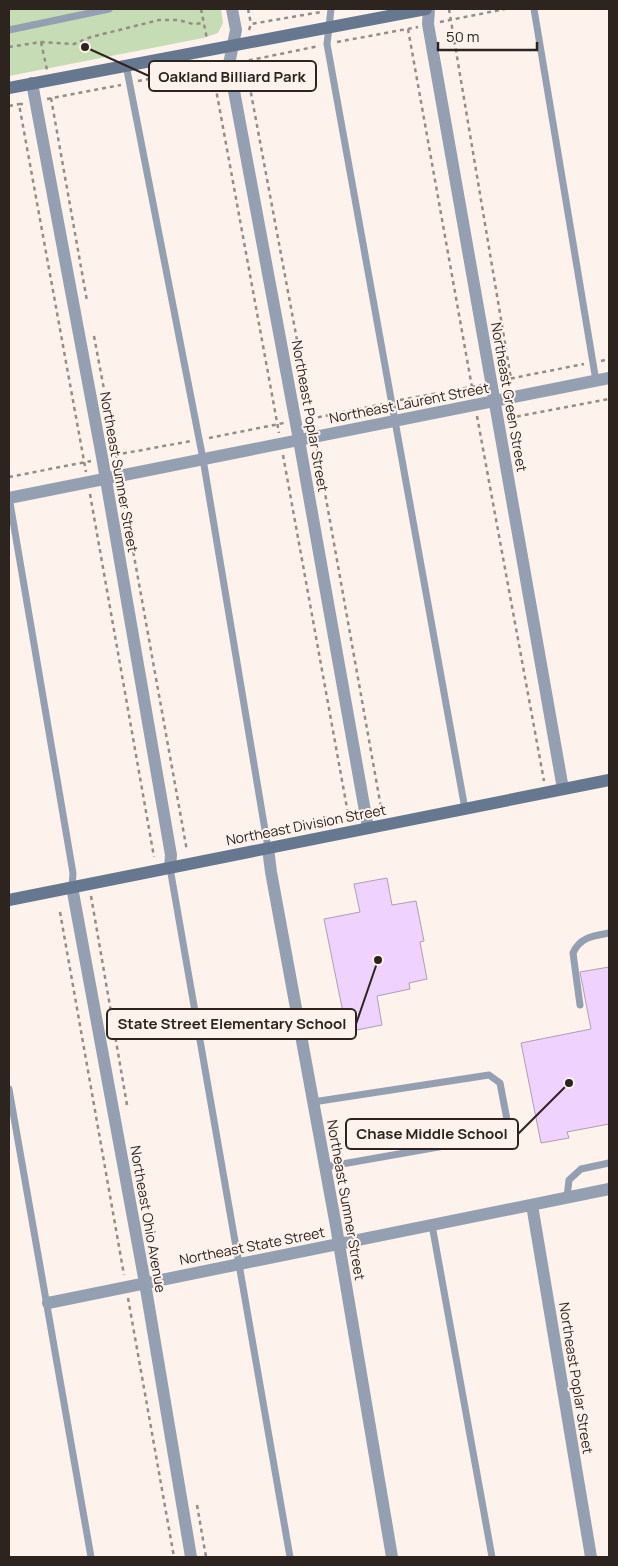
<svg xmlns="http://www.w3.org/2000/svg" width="618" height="1566" viewBox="0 0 618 1566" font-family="Manrope,sans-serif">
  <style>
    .green { fill: #c6dcb5 }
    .building { fill: #efd2fd; stroke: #ad9eb5 }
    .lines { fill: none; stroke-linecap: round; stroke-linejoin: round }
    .path { stroke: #968c86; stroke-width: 2.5; stroke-dasharray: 4 4; stroke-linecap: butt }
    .lane { stroke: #94a0b1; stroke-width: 7 }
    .street { stroke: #94a0b1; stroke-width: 12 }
    .secondary { stroke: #667790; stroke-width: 12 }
    .labels { text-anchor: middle; stroke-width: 4; stroke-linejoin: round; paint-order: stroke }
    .street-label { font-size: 14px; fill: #2e241f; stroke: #fdf2ec }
    .leader { fill: none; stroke: #2e241f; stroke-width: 2 }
    .callout-dot { fill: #2e241f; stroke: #fdf2ec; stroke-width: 2 }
    .callout { fill: #fdf2ec; stroke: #2e241f; stroke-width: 2 }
    .callout-label { font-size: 15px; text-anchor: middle; font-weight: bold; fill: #2e241f }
  </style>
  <rect width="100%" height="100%" fill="#fdf2ec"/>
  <!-- green -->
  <path class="green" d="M9,9H221L223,23L218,33L203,38L9,76Z"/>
  <!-- building -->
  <path class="building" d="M387,878L392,905L416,901L424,941L420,942L427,979L409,983L410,989L377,996L382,1025L347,1032L324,919L360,912L354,884Z
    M609,967V1124L567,1132L569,1138L541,1143L521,1043L591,1029L580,972Z"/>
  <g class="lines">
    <!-- path -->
    <path class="path" d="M201,9L207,39
      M248,9L251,24
      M449,9L511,379
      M440,22L505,9
      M408,29L473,393
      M249,30L251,24L321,12
      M41,42L47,70
      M337,42L418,27
      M9,47L41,42L74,44L91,37L159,20H178L193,24L204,23
      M245,61L313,426
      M211,62L279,433
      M241,62L319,46
      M138,81L216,66
      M51,98L87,301
      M47,99L121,85
      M23,104H19L86,472
      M9,106L19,104
      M94,336L118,464
      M601,361L609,359
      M503,380L584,364
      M400,400L481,385
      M477,416L544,781
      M509,418L609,399
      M310,419L383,404
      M209,438L284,423
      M317,448L382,813
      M115,455L191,441
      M283,455L349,819
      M9,477L91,461
      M122,489L187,851
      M90,494L154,857
      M91,896L127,1105
      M60,912L124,1275
      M128,1298L174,1557
      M197,1505L206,1557"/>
    <!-- lane -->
    <path class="lane" d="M331,9L327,44L465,809
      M534,9L596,381
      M9,30L109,9
      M126,65L203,459L268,848
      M9,497L73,873L72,887
      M170,868L290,1557
      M580,1005L573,953C580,937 593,936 609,933
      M9,1089L91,1557
      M313,1102L489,1075L500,1083L508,1125L501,1136L325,1167
      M567,1197L569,1180L581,1169L609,1163
      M432,1225L492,1557"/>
    <!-- street -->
    <path class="street" d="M232,9L236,30L229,64L299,440L368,828
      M429,9L428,24L563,789
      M32,83L102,457L171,855L170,868
      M9,498L609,378
      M268,848L271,872L336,1226L392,1557
      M72,887L145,1283L191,1557
      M532,1205L591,1557
      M48,1303L609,1189"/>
    <!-- secondary -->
    <path class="secondary" d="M9,88L426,9
      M9,900L609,780"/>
  </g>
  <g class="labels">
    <!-- street labels -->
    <g class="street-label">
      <text transform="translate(509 397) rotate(80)" y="5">Northeast Green Street</text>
      <text transform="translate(409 403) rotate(-11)" y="5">Northeast Laurent Street</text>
      <text transform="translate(310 416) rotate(80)" y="5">Northeast Poplar Street</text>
      <text transform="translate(119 472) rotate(80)" y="5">Northeast Sumner Street</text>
      <text transform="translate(306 825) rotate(-11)" y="5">Northeast Division Street</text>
      <text transform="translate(346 1200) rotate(80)" y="5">Northeast Sumner Street</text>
      <text transform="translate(148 1219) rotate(80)" y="5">Northeast Ohio Avenue</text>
      <text transform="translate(252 1246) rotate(-11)" y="5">Northeast State Street</text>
      <text transform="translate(576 1378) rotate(81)" y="5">Northeast Poplar Street</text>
    </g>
  </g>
  <!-- callouts -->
  <path class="leader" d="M85 47L149 76M378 960L356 1024M569 1083L518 1134"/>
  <g class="callout-dot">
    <circle cx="85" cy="47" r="5"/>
    <circle cx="378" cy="960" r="5"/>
    <circle cx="569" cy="1083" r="5"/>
  </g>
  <g class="callout">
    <rect x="149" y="61" width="167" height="30" rx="5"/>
    <rect x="107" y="1009" width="249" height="30" rx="5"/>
    <rect x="346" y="1119" width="172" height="30" rx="5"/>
  </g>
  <g class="callout-label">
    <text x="232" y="82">Oakland Billiard Park</text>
    <text x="232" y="1029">State Street Elementary School</text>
    <text x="432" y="1139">Chase Middle School</text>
  </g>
  <!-- border -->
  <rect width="618" height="1566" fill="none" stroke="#2e241f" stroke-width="20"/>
  <!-- scale -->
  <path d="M438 42v8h99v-8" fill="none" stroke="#2e241f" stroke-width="2.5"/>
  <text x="446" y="42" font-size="15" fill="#2e241f" stroke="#fdf2ec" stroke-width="4" paint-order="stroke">50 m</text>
</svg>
